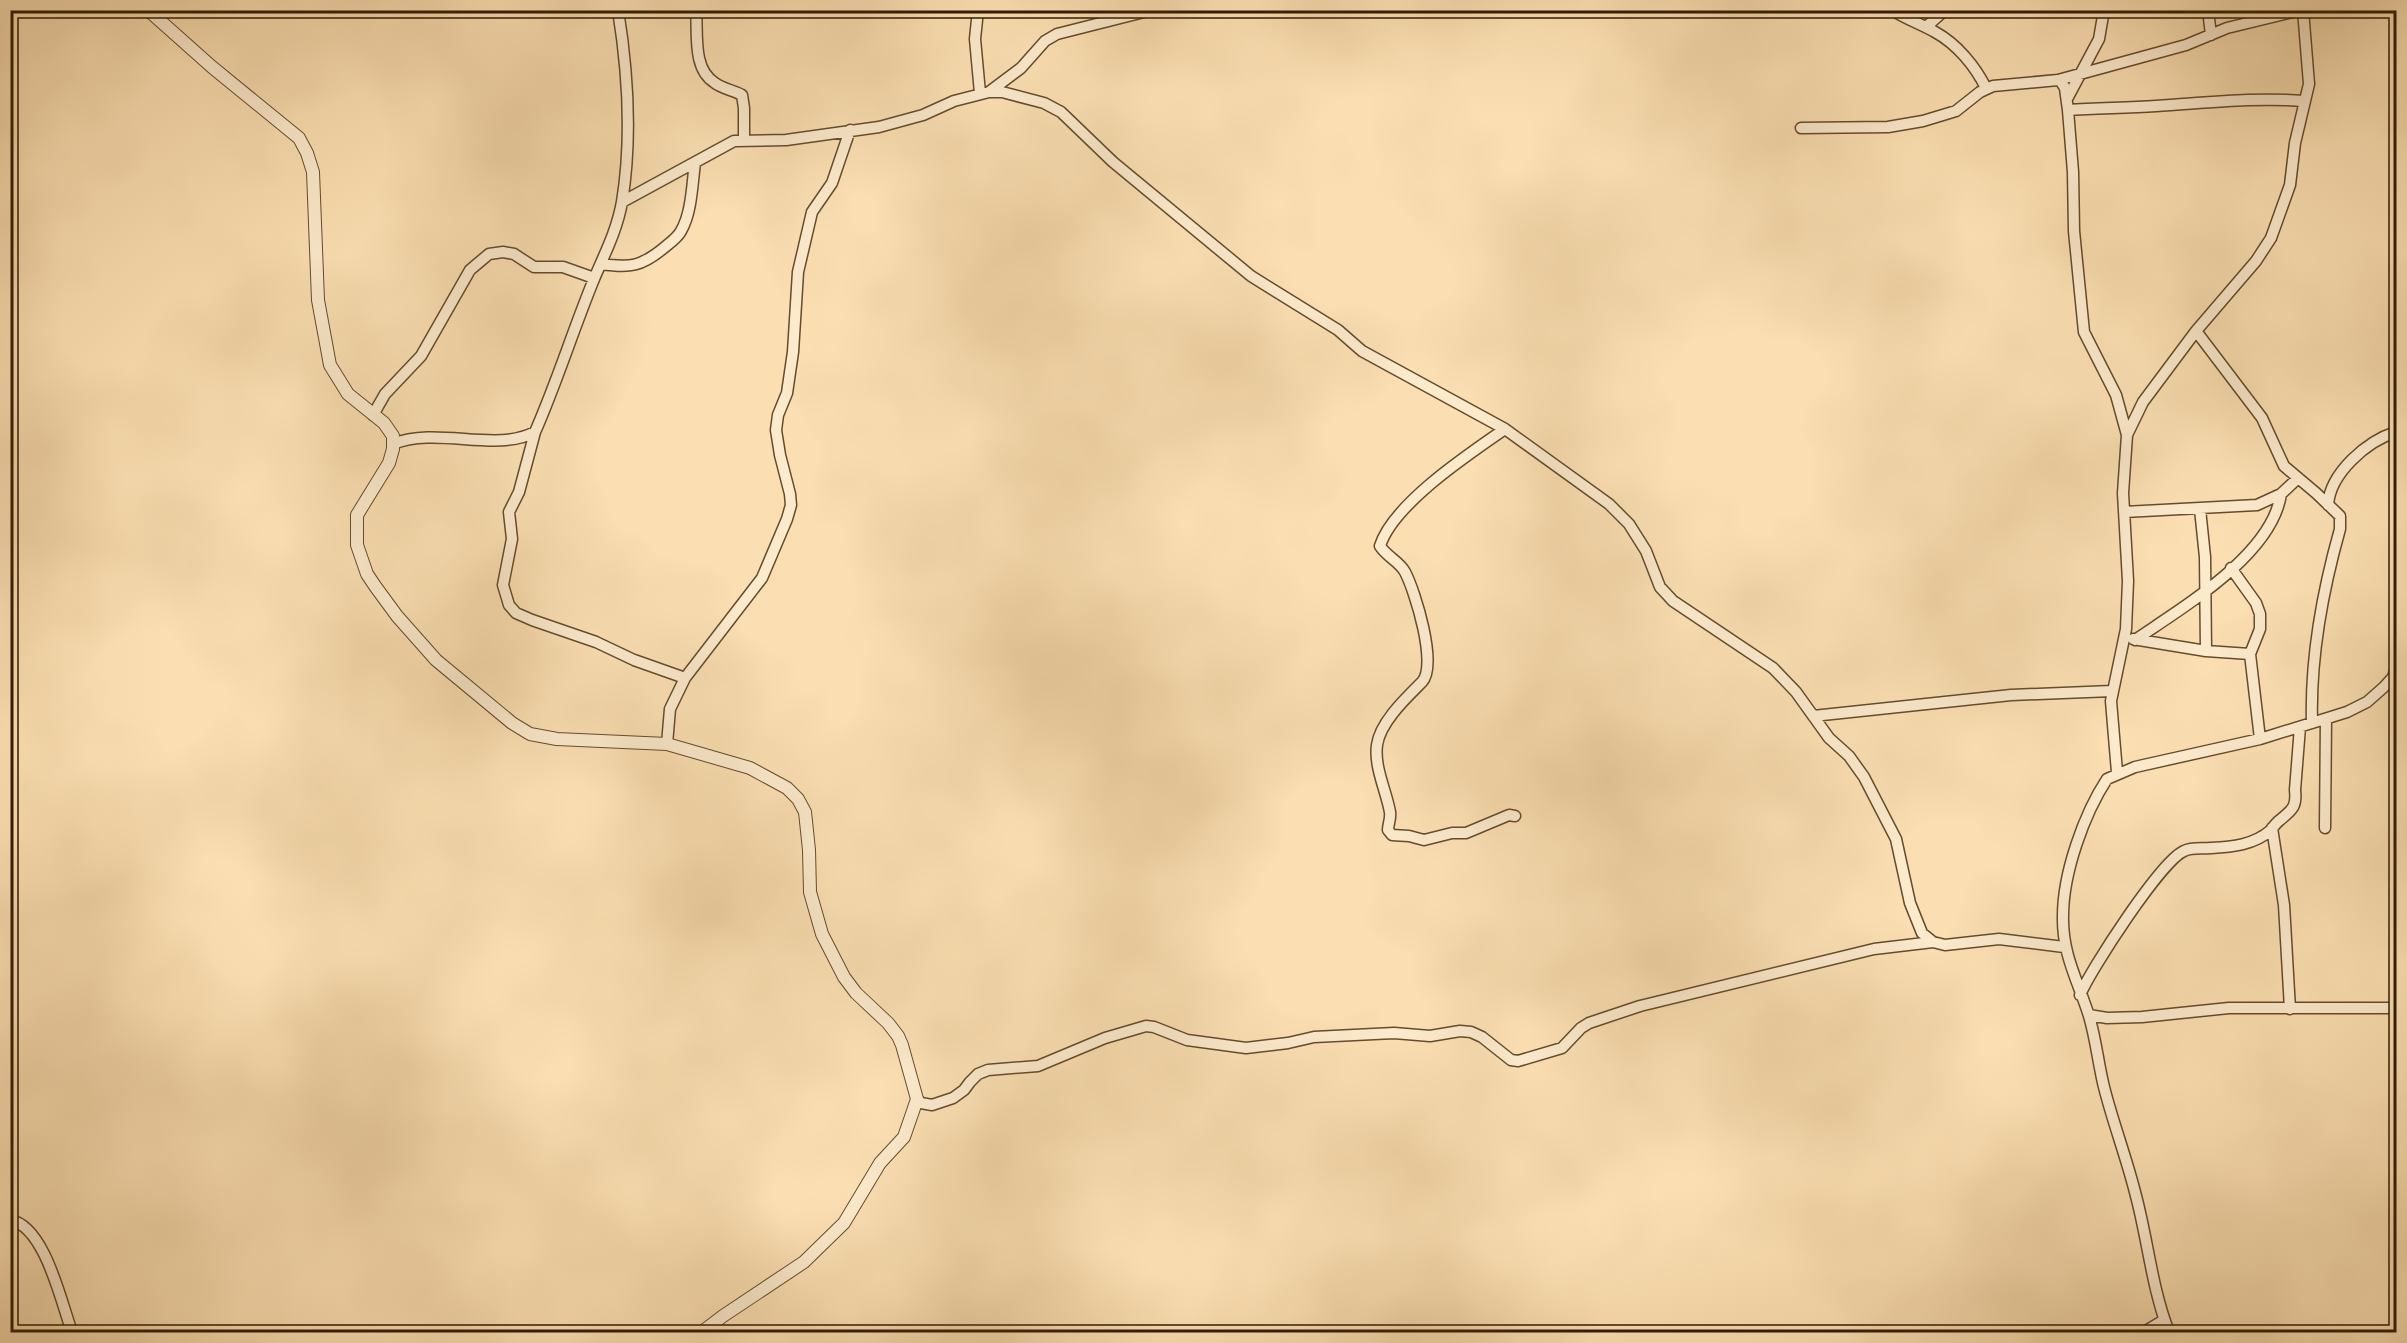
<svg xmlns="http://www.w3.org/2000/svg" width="2407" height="1343" viewBox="0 0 2407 1343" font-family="Cardo,serif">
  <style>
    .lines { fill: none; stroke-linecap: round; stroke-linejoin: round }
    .minor-casing { stroke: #644c2c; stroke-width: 13 }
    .tertiary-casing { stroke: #644c2c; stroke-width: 14 }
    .minor { stroke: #fceacd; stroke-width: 10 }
    .tertiary { stroke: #fceacd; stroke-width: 12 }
  </style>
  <rect width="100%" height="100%" fill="#fbdfb2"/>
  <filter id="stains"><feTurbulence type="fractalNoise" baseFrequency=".00333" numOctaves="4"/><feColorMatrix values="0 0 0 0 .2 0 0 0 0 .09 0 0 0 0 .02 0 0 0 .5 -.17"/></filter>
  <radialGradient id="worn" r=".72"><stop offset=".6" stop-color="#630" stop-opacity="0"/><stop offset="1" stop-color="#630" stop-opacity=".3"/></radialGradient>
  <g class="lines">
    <defs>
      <path id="minor" d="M696,10C698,33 692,69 715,83C723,89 733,90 742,95L744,108V140
        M978,10L975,39L980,93
        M1892,10C1906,19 1921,24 1935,32C1957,44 1975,66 1986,88
        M2208,10L2211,35
        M1926,27L1945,10
        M2060,80L2065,88L2068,110L2073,172L2074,231L2084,332L2116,395L2127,435
        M989,92L1021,68L1045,41L1057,34L1152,10
        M2067,99L2099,39L2104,10
        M2068,110C2098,108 2127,108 2156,106C2206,103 2255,97 2305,101
        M1801,128L1888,127L1923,121L1956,111L1980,92L1993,86L2058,80L2186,45L2227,28L2301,10
        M622,202L734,141L786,140L879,127L923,115L954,101L989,92H1002L1044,103L1061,112L1113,162L1251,276L1338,330L1362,351L1505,429L1609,504L1629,524L1646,551L1660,587L1673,601L1773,668L1796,692L1829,738L1849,756L1864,777L1896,839L1910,903L1922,933L1933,942L1945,945L1999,939L2064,947
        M601,264C630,268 641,267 665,247C670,243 678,237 681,231C692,212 692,184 695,163
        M2196,331L2262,418L2284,466L2316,493L2340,516V529C2322,593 2310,657 2312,723
        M373,415L385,394L421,356L470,270L489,254L503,252L514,254L534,267H563L594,278
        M1505,429C1469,454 1393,504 1380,546C1387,557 1399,561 1405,572C1415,591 1438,665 1422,682C1407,697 1380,722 1377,745C1374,767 1386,790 1390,812C1391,819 1388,824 1388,830L1392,835L1409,836L1424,840L1452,833H1466L1509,815L1515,816
        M535,432L519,492L509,512L512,539L503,585L509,605L516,613L532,620L596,642L634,660L685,678
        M393,444C437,426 496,453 535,432C557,382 573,330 594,279C605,253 617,230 622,202C632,140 628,72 618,10
        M2328,505C2330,473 2367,441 2396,432
        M2200,509L2205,557L2206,651
        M2124,512L2257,505L2281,494L2297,479
        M2231,568L2256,603L2260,614V629L2250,654L2260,739
        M2133,639L2206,651L2250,654
        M2135,640C2183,607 2272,555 2281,494
        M1813,716L2011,695L2112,691
        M667,744L670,709L685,678L762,578L787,519L791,505L790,494L780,455L776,430L778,415L787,393L793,352L798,272L812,212L832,183L850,130
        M2117,772L2111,701L2126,629L2128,581L2123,493L2127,435L2143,402L2196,331L2256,261L2271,238L2290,185L2295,143L2309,84L2303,10
        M2272,828L2284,905L2290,1009
        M2325,828L2326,719
        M2080,995C2091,969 2161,861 2184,851C2192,847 2202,849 2211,848C2232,847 2254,845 2271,830C2274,826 2276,823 2280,820C2292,810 2297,807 2295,790L2300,727
        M2089,1015L2107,1018L2142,1017L2229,1008H2396
        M917,1099L921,1103L932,1105L953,1098L964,1090L970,1082L978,1074L988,1070L1038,1066L1105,1038L1146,1026L1154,1027L1187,1040L1246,1048L1288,1043L1314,1037L1394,1033L1430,1036L1460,1031L1471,1032L1482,1037L1511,1060L1518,1061L1562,1048L1581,1028L1589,1023L1640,1006L1874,949L1933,942
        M10,1220C45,1226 61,1302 72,1332
        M2144,1332L2164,1320
        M2169,1332C2152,1289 2148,1241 2136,1196C2127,1159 2113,1123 2104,1087C2098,1063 2096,1039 2089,1016C2078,981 2062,954 2063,916C2063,873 2084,814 2107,779L2135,767L2260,739L2347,712L2367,702L2384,687L2393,677L2396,668"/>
      <path id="tertiary" d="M148,10L212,67L299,138L307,153L313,172L318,300L330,365L348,394L384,423L393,436V449L389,463L357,515V545L367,574L375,586L397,616L436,660L512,723L530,734L557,739L667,744L750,768L787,788L798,799L805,812L809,850L810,892L822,934L844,977L856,993L888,1023L898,1036L902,1045L917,1099L913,1111L904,1137L880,1163L844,1223L804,1262L723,1316L702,1332"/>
    </defs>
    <!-- minor casing -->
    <use href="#minor" class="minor-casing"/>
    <!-- tertiary casing -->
    <use href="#tertiary" class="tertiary-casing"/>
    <!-- minor -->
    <use href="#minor" class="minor"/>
    <!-- tertiary -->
    <use href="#tertiary" class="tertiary"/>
  </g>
  <!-- margin -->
  <rect width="2407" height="1343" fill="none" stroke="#fbdfb2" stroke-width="36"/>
  <rect x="12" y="12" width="2383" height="1319" fill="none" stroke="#311b00" stroke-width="3"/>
  <rect x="18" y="18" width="2371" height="1307" fill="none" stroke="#311b00" stroke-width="1.5"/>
  <rect width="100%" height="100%" filter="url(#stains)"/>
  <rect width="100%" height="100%" fill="url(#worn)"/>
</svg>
